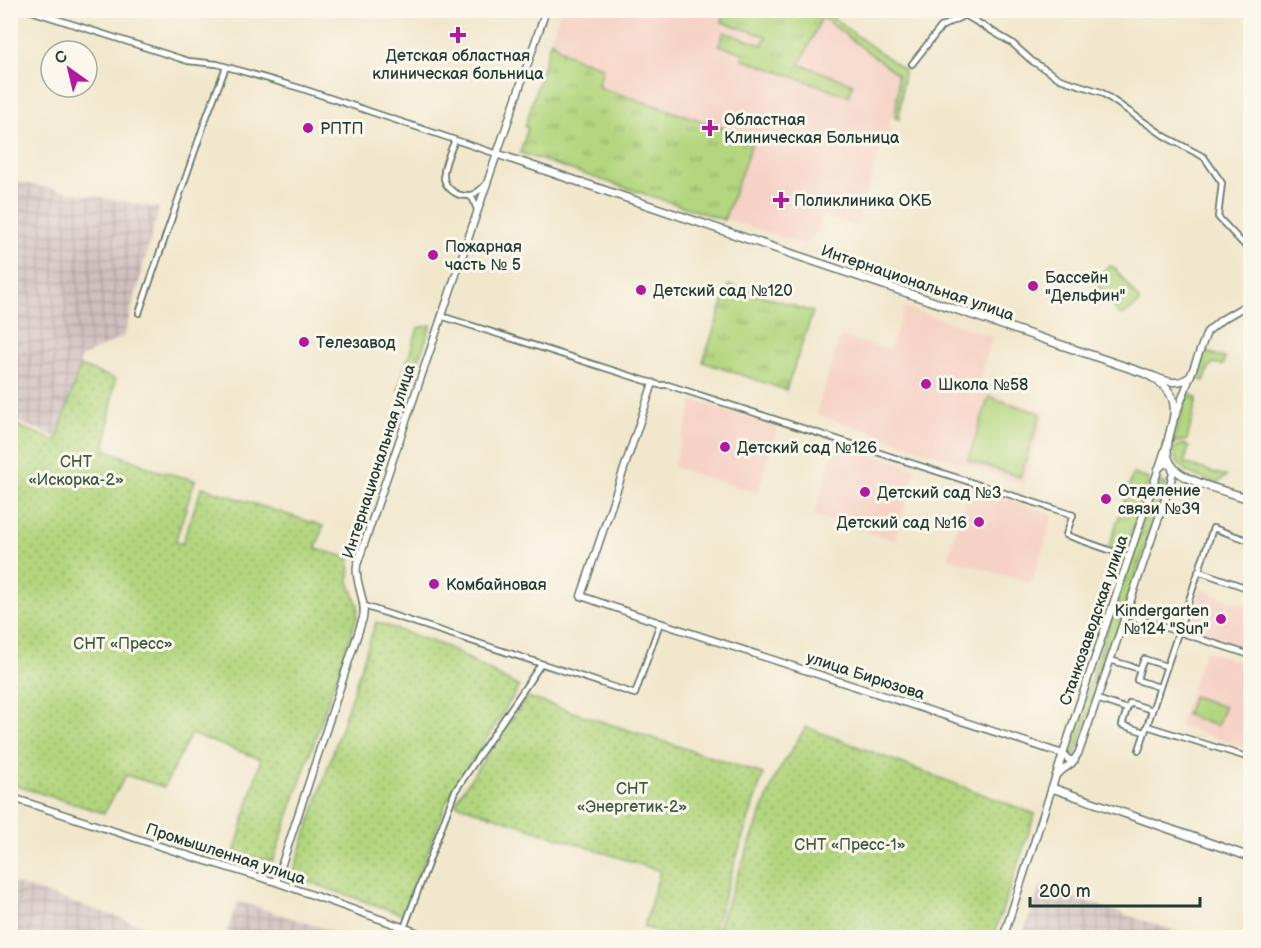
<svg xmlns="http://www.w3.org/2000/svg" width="1261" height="948" viewBox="0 0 1261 948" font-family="'Balsamiq Sans',sans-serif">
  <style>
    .built { fill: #f6d1c5 }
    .industrial { fill: url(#industrial-grid) }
    .grass { fill: url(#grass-tufts); stroke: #698a59; stroke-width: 1.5 }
    .park { fill: #b3d67e; stroke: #698a59; stroke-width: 1.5 }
    .garden { fill: url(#garden-dots); stroke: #698a59; stroke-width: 1.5 }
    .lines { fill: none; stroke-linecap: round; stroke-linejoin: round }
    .minor-casing { stroke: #687869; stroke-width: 8 }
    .tertiary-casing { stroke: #687869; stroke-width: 9 }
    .secondary-casing { stroke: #687869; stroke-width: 10 }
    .minor { stroke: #fff; stroke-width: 4.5 }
    .tertiary { stroke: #fff; stroke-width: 6 }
    .secondary { stroke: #fff; stroke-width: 7 }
    .poi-dot { fill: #b5179e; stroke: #fbf7ec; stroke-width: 2 }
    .labels { text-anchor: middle; stroke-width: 6; stroke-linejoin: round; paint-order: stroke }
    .poi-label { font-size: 16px; fill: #1f3d34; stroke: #fbf7ec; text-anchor: start }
    .street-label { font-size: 16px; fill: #1f3d34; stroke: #fbf7ec }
    .park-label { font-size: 16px; fill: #3d5c43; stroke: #fbf7ec }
  </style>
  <defs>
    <pattern id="industrial-grid" width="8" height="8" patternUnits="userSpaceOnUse" patternTransform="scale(1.5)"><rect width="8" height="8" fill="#d1bfbf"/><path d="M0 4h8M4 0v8" fill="none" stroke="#a99c9c"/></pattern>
    <pattern id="grass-tufts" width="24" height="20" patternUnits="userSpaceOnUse" patternTransform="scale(1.5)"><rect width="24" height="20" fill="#b3d67e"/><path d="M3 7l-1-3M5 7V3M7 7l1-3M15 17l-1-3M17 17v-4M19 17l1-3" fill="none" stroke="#91af68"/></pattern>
    <pattern id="garden-dots" width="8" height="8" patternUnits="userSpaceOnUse" patternTransform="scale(1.5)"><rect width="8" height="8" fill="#b3d67e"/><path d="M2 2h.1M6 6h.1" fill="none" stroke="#91af68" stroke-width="1.8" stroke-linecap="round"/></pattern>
  </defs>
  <rect width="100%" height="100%" fill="#fbf7ec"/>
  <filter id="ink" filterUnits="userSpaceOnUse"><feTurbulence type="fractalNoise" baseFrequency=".0167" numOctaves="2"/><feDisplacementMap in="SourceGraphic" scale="12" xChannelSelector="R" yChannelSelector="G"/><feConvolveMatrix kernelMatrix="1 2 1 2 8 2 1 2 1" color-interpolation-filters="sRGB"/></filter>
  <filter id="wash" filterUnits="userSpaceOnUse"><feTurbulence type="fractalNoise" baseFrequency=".008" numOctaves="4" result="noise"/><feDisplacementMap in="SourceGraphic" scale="24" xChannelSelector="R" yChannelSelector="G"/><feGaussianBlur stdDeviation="1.35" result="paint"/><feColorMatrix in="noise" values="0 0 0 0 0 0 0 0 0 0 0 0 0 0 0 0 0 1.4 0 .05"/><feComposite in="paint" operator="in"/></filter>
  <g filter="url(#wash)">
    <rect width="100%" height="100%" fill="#f1e7cc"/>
    <!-- built -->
    <path class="built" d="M560,11H823L904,70L899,119L891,117L888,126L892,129L889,139L884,138L855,227L822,216L814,238L811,237L807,245L520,153L528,128L525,127Z
      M905,307L992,337L976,389L1046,412L1024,484L816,414L840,336L890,350Z
      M694,400L778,426L757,493L673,467Z
      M836,444L916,468L894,540L814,516Z
      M970,488L1053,514L1032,584L948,558Z
      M1201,589L1250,607V653L1189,631Z
      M1205,650L1250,666V750L1179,725Z"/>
    <!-- industrial -->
    <path class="industrial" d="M11,181L159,208L124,336L82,357L56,437L11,419Z
      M10,882H11L177,937H11Z
      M1041,886L1192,937H1022Z
      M238,901L350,937H225Z"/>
    <!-- grass -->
    <path class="grass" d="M725,11H823L904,70L899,119L895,118L898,89L897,74L822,17L800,64L853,84L849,96L742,59L743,53L719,45L724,32L762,45L766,36L722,22Z
      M551,40C565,57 582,61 603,67L598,87L754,138L724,220L520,153L528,128L525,127Z
      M729,285L813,312L786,390L703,362Z
      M431,325L407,393L398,390L418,328Z
      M1203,351L1225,358L1223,365L1214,363L1209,368L1204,381L1194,377Z
      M1191,394L1197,398L1187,440L1172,443L1187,396Z
      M1185,444L1189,447L1184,463L1226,476L1217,483C1198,477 1174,472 1173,448Z
      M1133,474L1149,479L1125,552L1109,546Z
      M1157,480L1166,484L1074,758L1066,755Z"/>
    <!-- park -->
    <path class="park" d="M1110,266L1115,268L1139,300L1138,304L1124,315L1119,314L1094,280L1095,277Z
      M989,397L1041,414L1020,477L968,460Z
      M1193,696L1224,707L1217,726L1186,715Z"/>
    <!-- garden -->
    <path class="garden" d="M80,366L115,379L105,449L155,470L195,480L175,542L182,544L202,487L323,526L316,549L350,558L349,582L358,606L357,617L273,861L234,854L261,759L191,734L164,787L126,775L104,813L11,784V423L56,441Z
      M376,622L447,647L519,687L446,803L404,915L292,876Z
      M527,697L763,774L711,937H676L644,927L660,871L456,804L460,794Z
      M806,727L1035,814L993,937H714L776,775Z"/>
  </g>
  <g filter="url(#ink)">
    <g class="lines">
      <defs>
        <path id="minor" d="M28,10L188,61L217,64L303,89L497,154
          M965,15L1012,43L1032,61L1060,79L1101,92L1166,137L1204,157L1222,183L1218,217L1250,251
          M912,64L941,27L965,15L966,10
          M455,140C451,150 445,161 444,172C442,188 459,200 474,194C478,192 482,188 485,185
          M468,195L473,199L477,210
          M139,313L208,113L226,67
          M441,316L659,385H668L1073,515L1066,535L1129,557
          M1198,571L1250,589
          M364,606L635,694L660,623
          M1126,615L1250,655
          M1110,660L1140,669L1137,680L1159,687
          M1140,669L1144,659L1166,666
          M1097,699L1127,709L1122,725L1144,732
          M1127,709L1130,703L1152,710
          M1147,726L1250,758
          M1139,750L1213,528L1250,541
          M404,928L455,791L541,664"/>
        <path id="tertiary" d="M1151,375C1164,380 1176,387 1189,377
          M653,383L581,596L660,623L1063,754L1069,760H1075
          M1175,417L1207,332L1221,320L1250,303
          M1057,774L1072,763L1079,752L1170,485L1173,472L1171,466L1165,463L1158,469
          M10,797L196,858L276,882L433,938
          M276,882L363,618C367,600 354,583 357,565L546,10
          M1003,938L1077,711L1167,444"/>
        <path id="secondary" d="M497,154L1144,373C1209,403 1144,443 1177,471C1190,483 1232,493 1250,499
          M1052,788L1250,857"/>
      </defs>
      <!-- minor casing -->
      <use href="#minor" class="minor-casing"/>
      <!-- tertiary casing -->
      <use href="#tertiary" class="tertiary-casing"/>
      <!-- secondary casing -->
      <use href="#secondary" class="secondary-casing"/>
      <!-- minor -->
      <use href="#minor" class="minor"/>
      <!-- tertiary -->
      <use href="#tertiary" class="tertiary"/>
      <!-- secondary -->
      <use href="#secondary" class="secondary"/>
    </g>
  </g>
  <!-- markers -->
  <g class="poi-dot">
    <path d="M455 26h6v6h6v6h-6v6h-6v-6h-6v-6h6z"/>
    <circle cx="308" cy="128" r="6"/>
    <path d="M707 119h6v6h6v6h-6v6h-6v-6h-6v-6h6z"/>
    <path d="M778 191h6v6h6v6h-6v6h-6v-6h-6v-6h6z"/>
    <circle cx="433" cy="255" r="6"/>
    <circle cx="1033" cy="286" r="6"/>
    <circle cx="641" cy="290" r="6"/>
    <circle cx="304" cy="342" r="6"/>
    <circle cx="926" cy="384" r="6"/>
    <circle cx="725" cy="447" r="6"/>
    <circle cx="865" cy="492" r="6"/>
    <circle cx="1106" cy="499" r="6"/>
    <circle cx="979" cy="522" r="6"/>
    <circle cx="434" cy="584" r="6"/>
    <circle cx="1221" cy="619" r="6"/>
  </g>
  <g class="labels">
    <!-- poi labels -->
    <g class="poi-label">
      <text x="458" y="61" text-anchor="middle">Детская областная<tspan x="458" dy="18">клиническая больница</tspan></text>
      <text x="724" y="125">Областная<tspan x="724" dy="18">Клиническая Больница</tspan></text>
      <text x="320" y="134">РПТП</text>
      <text x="794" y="206">Поликлиника ОКБ</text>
      <text x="445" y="252">Пожарная<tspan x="445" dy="18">часть № 5</tspan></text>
      <text x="1045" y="283">Бассейн<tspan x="1045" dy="18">"Дельфин"</tspan></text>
      <text x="653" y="296">Детский сад №120</text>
      <text x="316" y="348">Телезавод</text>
      <text x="938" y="390">Школа №58</text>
      <text x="737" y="453">Детский сад №126</text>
      <text x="1118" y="496">Отделение<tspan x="1118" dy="18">связи №39</tspan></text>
      <text x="877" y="498">Детский сад №3</text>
      <text x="967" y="528" text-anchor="end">Детский сад №16</text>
      <text x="446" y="590">Комбайновая</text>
      <text x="1209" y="616" text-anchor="end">Kindergarten<tspan x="1209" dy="18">№124 "Sun"</tspan></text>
    </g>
    <!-- street labels -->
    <g class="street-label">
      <text transform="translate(918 282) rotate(19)" y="6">Интернациональная улица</text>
      <text transform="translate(378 461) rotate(-72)" y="6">Интернациональная улица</text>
      <text transform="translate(1093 620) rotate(-71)" y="6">Станкозаводская улица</text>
      <text transform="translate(866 675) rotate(18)" y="6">улица Бирюзова</text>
      <text transform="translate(226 853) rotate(18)" y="6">Промышленная улица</text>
    </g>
    <!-- park labels -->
    <g class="park-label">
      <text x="76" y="467">СНТ<tspan x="76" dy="18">«Искорка-2»</tspan></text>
      <text x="123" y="649">СНТ «Пресс»</text>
      <text x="632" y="794">СНТ<tspan x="632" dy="18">«Энергетик-2»</tspan></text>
      <text x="850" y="850">СНТ «Пресс-1»</text>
    </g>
  </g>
  <!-- margin -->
  <rect width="1261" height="948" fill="none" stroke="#fbf7ec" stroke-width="36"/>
  <!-- north arrow -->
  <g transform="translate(69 69) rotate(326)"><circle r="28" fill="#fbf7ec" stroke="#a3ada2" stroke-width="1.5"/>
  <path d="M0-4.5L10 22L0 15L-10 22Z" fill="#b5179e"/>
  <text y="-9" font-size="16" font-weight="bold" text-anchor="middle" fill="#1f3d34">С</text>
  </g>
  <!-- scale -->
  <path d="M1030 897v9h170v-9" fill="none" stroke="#1f3d34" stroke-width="3"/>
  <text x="1039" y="897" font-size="18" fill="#1f3d34" stroke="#fbf7ec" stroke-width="4.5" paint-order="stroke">200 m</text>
</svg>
